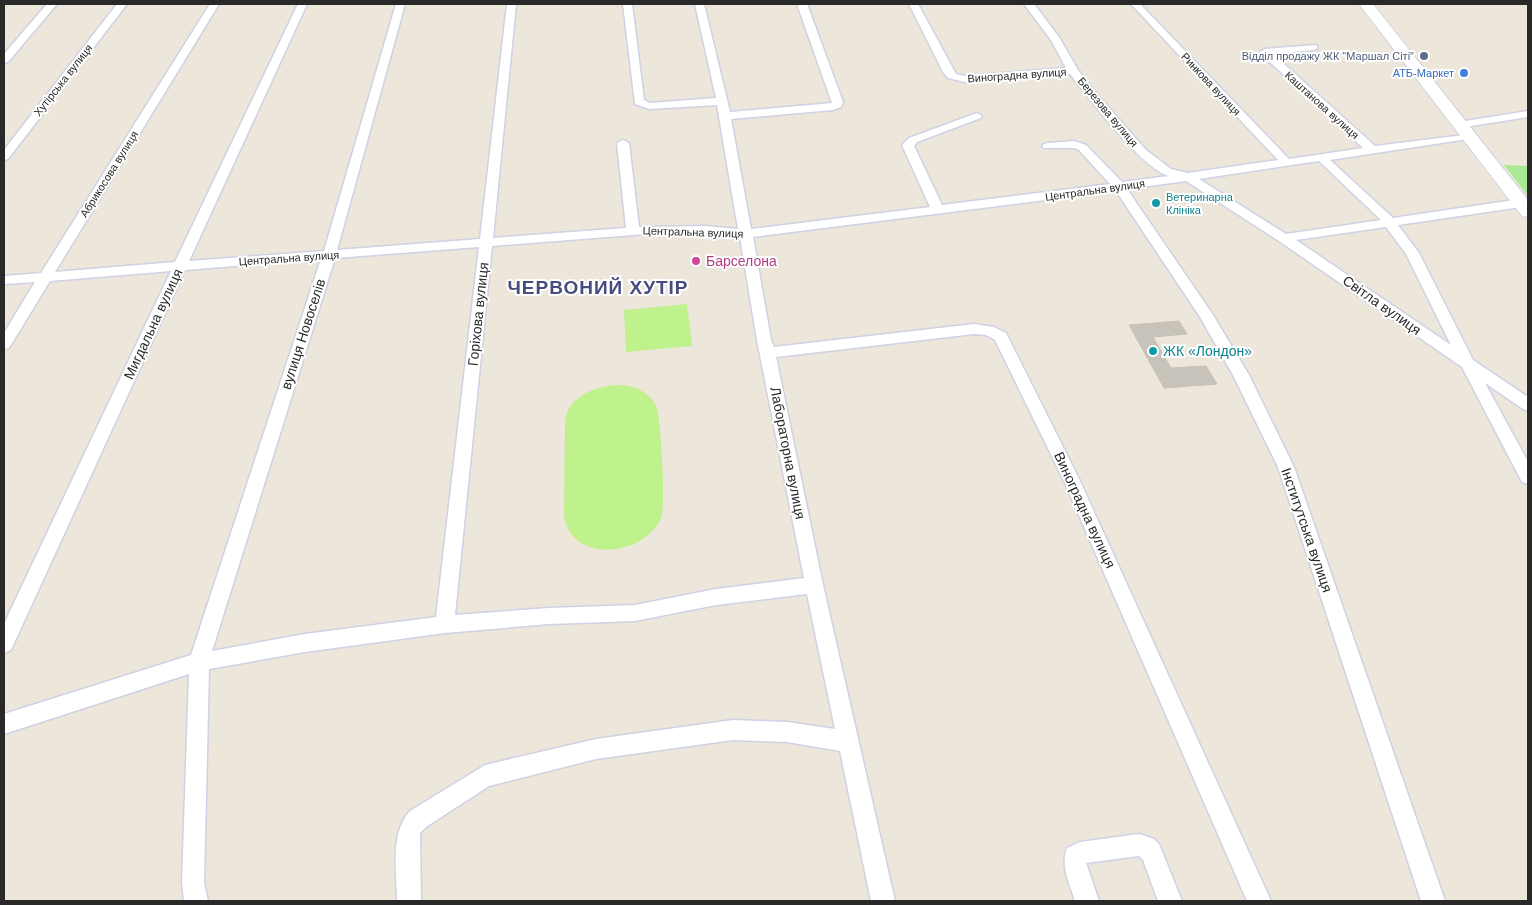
<svg xmlns="http://www.w3.org/2000/svg" width="1532" height="905" viewBox="0 0 1532 905" font-family="Helvetica,sans-serif">
  <style>
    .green { fill: #a9e991 }
    .pitch { fill: #bff18c }
    .building { fill: #c8c3ba; stroke: #c8c2b3 }
    .lines { fill: none; stroke-linecap: round; stroke-linejoin: round }
    .minor-casing { stroke: #cfd1e4; stroke-width: 3 }
    .secondary-casing { stroke: #cfd1e4; stroke-width: 2 }
    .minor { fill: #fff; fill-rule: evenodd }
    .secondary { fill: #fff; fill-rule: evenodd }
    .service-dot { fill: #5c6f8a; stroke: #fff; stroke-width: 2 }
    .shop-dot { fill: #3f7fe0; stroke: #fff; stroke-width: 2 }
    .culture-dot { fill: #0f9aa8; stroke: #fff; stroke-width: 2 }
    .hotel-dot { fill: #d1479c; stroke: #fff; stroke-width: 2 }
    .labels { text-anchor: middle; stroke-width: 4; stroke-linejoin: round; paint-order: stroke }
    .far-service-label { font-size: 11px; fill: #4e5e75; stroke: #fff; text-anchor: end }
    .far-shop-label { font-size: 11px; fill: #366cbe; stroke: #fff; text-anchor: end }
    .far-street-label { font-size: 11px; fill: #292929; stroke: #fff }
    .far-culture-label { font-size: 11px; fill: #0d838f; stroke: #fff; text-anchor: start }
    .hotel-label { font-size: 14px; fill: #b23c85; stroke: #fff; text-anchor: start }
    .street-label { font-size: 14px; fill: #292929; stroke: #fff }
    .culture-label { font-size: 14px; fill: #0d838f; stroke: #fff; text-anchor: start }
    .district-label { font-size: 19px; font-weight: bold; letter-spacing: 1px; fill: #464c7e; stroke: #fff }
  </style>
  <rect width="100%" height="100%" fill="#ede6da"/>
  <!-- green -->
  <path class="green" d="M1504,165L1528,166V196Z"/>
  <!-- pitch -->
  <path class="pitch" d="M687,304L692,346L626,352L624,310Z
    M619,385C635,386 650,392 657,408C661,423 666,506 661,518C644,557 571,564 564,516L565,421C569,395 596,386 619,385Z"/>
  <!-- building -->
  <path class="building" d="M1179,321L1187,334L1153,337L1171,368L1206,366L1217,384L1164,388L1129,325Z"/>
  <g class="lines">
    <defs>
      <path id="minor" d="M47,4H57L8,62L4,63V54Z
        M117,4H127L8,159L4,160V150Z
        M210,4H219L55,272L175,262L298,4H307L189,261L324,251L396,4H405L337,250L480,239L507,4H516L493,238L626,228L617,143L623,140L629,143L639,227L706,226L738,229L717,105L649,109L635,104L623,4H632L644,100L650,103L716,98L695,4H704L730,112L832,103L797,4H807L843,102L841,107L833,110L731,119L751,229L930,207L902,145L909,138L977,113L982,116L981,118L917,142L914,146L942,205L1110,184L1078,149L1073,148H1044L1042,146L1044,144L1048,143L1074,141L1086,145L1122,182L1169,176C1142,169 1089,98 1070,74L965,82L948,78L943,72L909,4H918L956,74L965,76L1066,68L1051,40L1024,4H1034L1059,37L1078,70L1095,92L1146,150L1171,169L1188,173L1278,160L1131,4H1140L1289,159L1363,148L1261,54L1260,52L1265,49L1317,45V49L1313,50L1273,54L1375,146L1472,134L1474,136L1472,138L1468,139L1330,160L1393,218L1521,199L1527,203L1521,207L1398,225L1419,253L1473,360L1528,397V411L1523,409L1485,383L1528,462V484L1522,482L1462,367L1279,241L1186,181L1127,189L1213,315L1249,375L1294,467L1445,901H1421L1278,467L1233,375L1200,317L1116,191L753,237L771,340L774,347L974,324L994,327L1006,333L1080,481L1271,901H1247L1064,481L995,340L986,335L974,334L776,357L823,585L895,901H871L840,751L787,742L733,740L596,759L489,786L426,827L420,833L421,901H397C397,872 389,834 410,811L485,765L596,739L733,720L787,722L835,729L807,594L716,605L635,621L549,624L445,633L305,652L209,669L204,883L208,901H184L182,883L189,674L4,734V714L191,655L321,259L185,270L11,650L4,653V624L171,271L50,281L9,348L4,349V333L35,282L4,284V276L41,273ZM1319,161L1381,220L1286,234L1199,179ZM1386,227L1406,254L1451,345L1296,240ZM646,234H706L740,237L757,340L804,578L716,589L635,605L549,608L455,615L492,246ZM479,247L436,617L305,634L212,651L335,258Z
        M1528,111V117L1459,128L1453,125L1459,122Z
        M1139,834L1154,839L1159,844L1182,901H1158L1143,860L1139,856L1086,863L1099,901H1075C1070,884 1060,866 1067,848L1080,842Z"/>
      <path id="secondary" d="M1359,4H1373L1528,200V217L1522,216Z"/>
    </defs>
    <!-- minor casing -->
    <use href="#minor" class="minor-casing"/>
    <!-- secondary casing -->
    <use href="#secondary" class="secondary-casing"/>
    <!-- minor -->
    <use href="#minor" class="minor"/>
    <!-- secondary -->
    <use href="#secondary" class="secondary"/>
  </g>
  <!-- markers -->
  <circle class="service-dot" cx="1424" cy="56" r="5"/>
  <circle class="shop-dot" cx="1464" cy="73" r="5"/>
  <g class="culture-dot">
    <circle cx="1156" cy="203" r="5"/>
    <circle cx="1153" cy="351" r="5"/>
  </g>
  <circle class="hotel-dot" cx="696" cy="261" r="5"/>
  <g class="labels">
    <!-- far-service labels -->
    <g class="far-service-label">
      <text x="1414" y="60">Відділ продажу ЖК "Маршал Сіті"</text>
    </g>
    <!-- far-shop labels -->
    <g class="far-shop-label">
      <text x="1454" y="77">АТБ-Маркет</text>
    </g>
    <!-- far-street labels -->
    <g class="far-street-label">
      <text transform="translate(1017 75) rotate(-4)" y="4">Виноградна вулиця</text>
      <text transform="translate(63 80) rotate(-52)" y="4">Хутірська вулиця</text>
      <text transform="translate(1211 84) rotate(47)" y="4">Ринкова вулиця</text>
      <text transform="translate(1322 105) rotate(42)" y="4">Каштанова вулиця</text>
      <text transform="translate(1108 112) rotate(50)" y="4">Березова вулиця</text>
      <text transform="translate(109 174) rotate(-58)" y="4">Абрикосова вулиця</text>
      <text transform="translate(1095 190) rotate(-8)" y="4">Центральна вулиця</text>
      <text transform="translate(693 232) rotate(2)" y="4">Центральна вулиця</text>
      <text transform="translate(289 258) rotate(-4)" y="4">Центральна вулиця</text>
    </g>
    <!-- far-culture labels -->
    <g class="far-culture-label">
      <text x="1166" y="201">Ветеринарна<tspan x="1166" dy="13">Клініка</tspan></text>
    </g>
    <!-- hotel labels -->
    <g class="hotel-label">
      <text x="706" y="266">Барселона</text>
    </g>
    <!-- street labels -->
    <g class="street-label">
      <text transform="translate(1382 305) rotate(35)" y="5">Світла вулиця</text>
      <text transform="translate(478 314) rotate(-84)" y="5">Горіхова вулиця</text>
      <text transform="translate(153 324) rotate(-65)" y="5">Мигдальна вулиця</text>
      <text transform="translate(303 334) rotate(-72)" y="5">вулиця Новоселів</text>
      <text transform="translate(788 453) rotate(79)" y="5">Лабораторна вулиця</text>
      <text transform="translate(1085 510) rotate(65)" y="5">Виноградна вулиця</text>
      <text transform="translate(1307 530) rotate(71)" y="5">Інститутська вулиця</text>
    </g>
    <!-- culture labels -->
    <g class="culture-label">
      <text x="1163" y="356">ЖК «Лондон»</text>
    </g>
    <!-- district labels -->
    <g class="district-label">
      <text x="598" y="294">ЧЕРВОНИЙ ХУТІР</text>
    </g>
  </g>
  <!-- border -->
  <rect width="1532" height="905" fill="none" stroke="#292929" stroke-width="10"/>
</svg>
